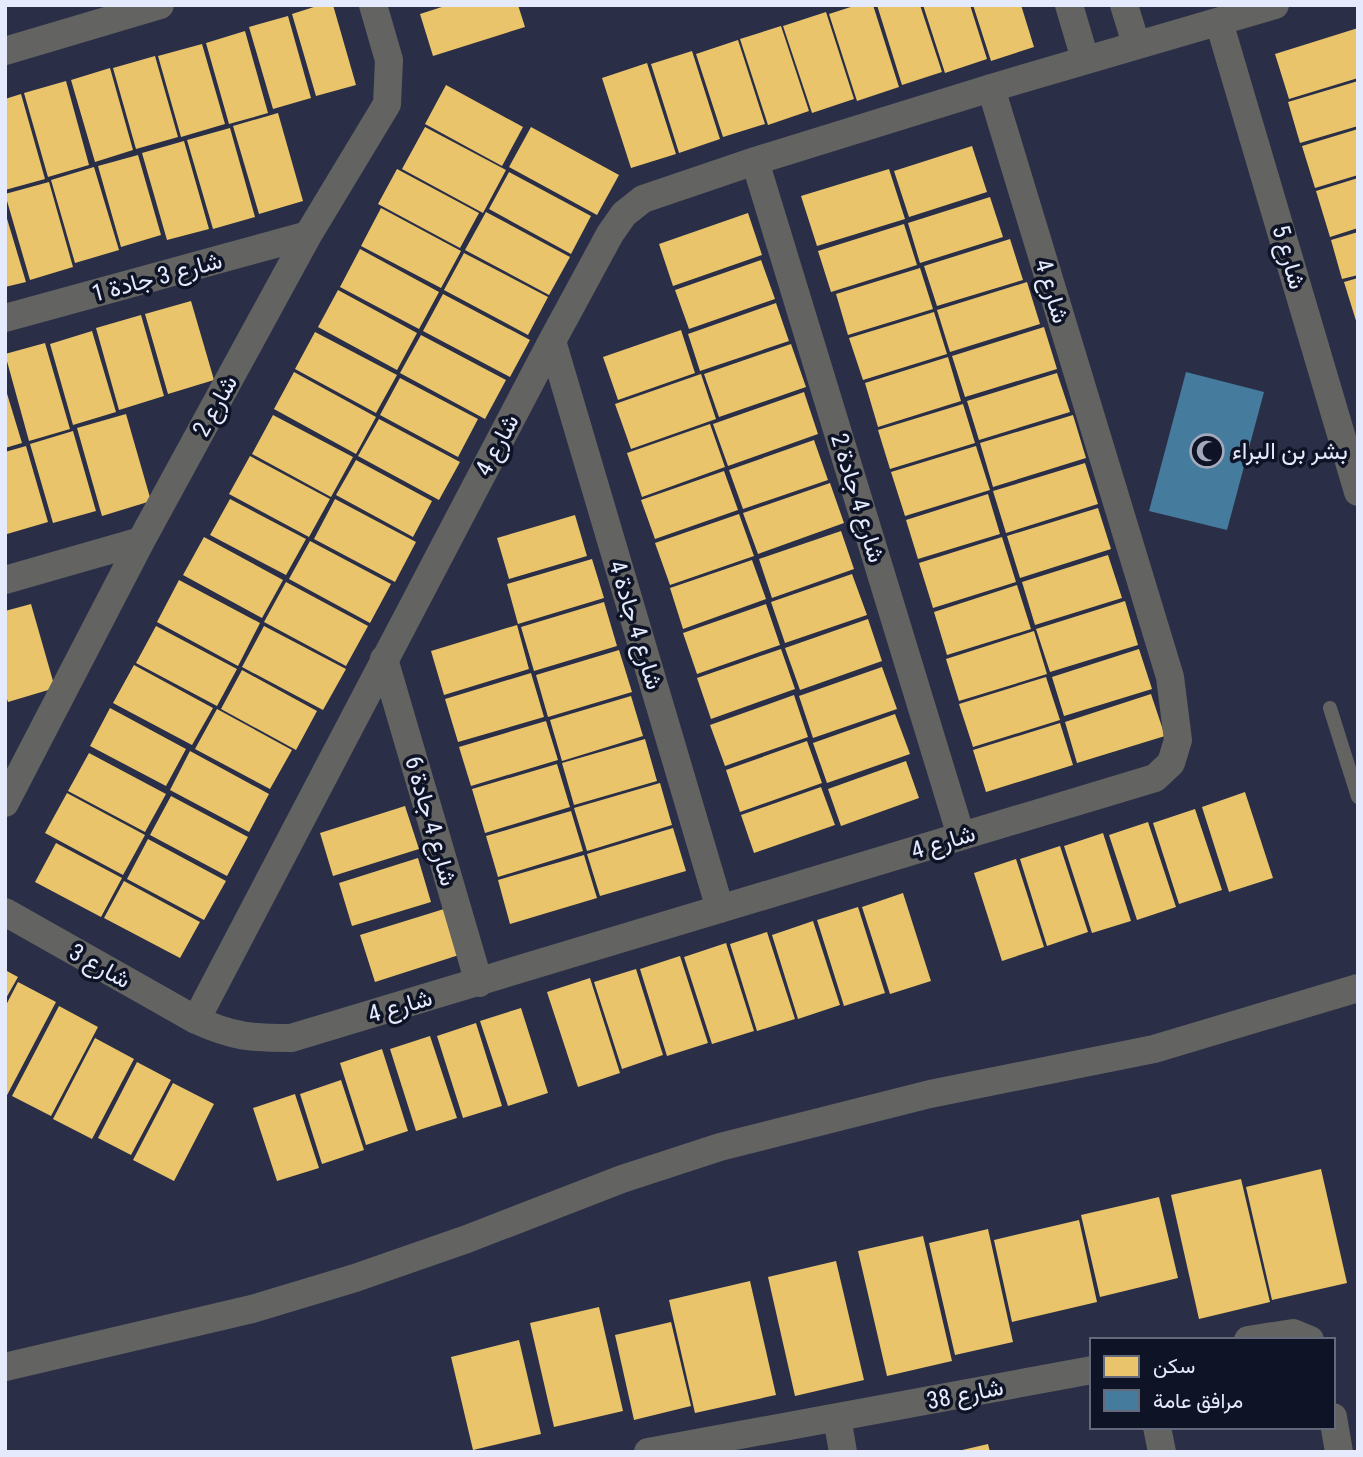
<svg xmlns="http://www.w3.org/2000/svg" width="1363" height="1457" viewBox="0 0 1363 1457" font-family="'Roboto Condensed',Vazirmatn,sans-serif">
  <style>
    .homes { fill: #e9c46a }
    .public { fill: #457b9d }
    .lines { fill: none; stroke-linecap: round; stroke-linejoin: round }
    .service { stroke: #636361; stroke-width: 14 }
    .minor { stroke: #636361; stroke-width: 28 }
    .labels { text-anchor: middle; stroke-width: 7; stroke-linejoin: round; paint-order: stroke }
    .street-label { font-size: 24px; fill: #e5ebfd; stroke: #0e1326 }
    .poi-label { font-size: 24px; fill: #e5ebfd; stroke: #0e1326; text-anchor: start }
  </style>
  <rect width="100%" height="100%" fill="#2a2f47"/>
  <!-- homes -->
  <path class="homes" d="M320,5H333L356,85L316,96L292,14Z
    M448,5H518L525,27L433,56L420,14Z
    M857,5H873L899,87L857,101L829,14Z
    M877,5H920L942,72L902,85Z
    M923,5H970L987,59L945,73Z
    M973,5H1021L1034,47L991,61Z
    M826,12L854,99L812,113L783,26Z
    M288,16L311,98L273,109L249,27Z
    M781,26L809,111L768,125L740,39Z
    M1358,28V78L1289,99L1275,54Z
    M245,31L268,113L229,124L206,43Z
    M738,40L765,124L723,137L696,54Z
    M202,44L225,124L181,137L158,56Z
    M692,51L720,139L679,153L651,64Z
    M155,56L178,137L136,149L113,68Z
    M647,63L676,154L631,168L602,78Z
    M110,68L133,150L95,162L71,80Z
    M66,81L89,165L48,177L24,93Z
    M1358,81V126L1300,143L1288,102Z
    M446,85L523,127L502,166L425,124Z
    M21,94L45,179L5,190V99Z
    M278,113L303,201L259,214L233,126Z
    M425,127L506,170L483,213L402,169Z
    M531,127L619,175L597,215L509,167Z
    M230,128L255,217L213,229L187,140Z
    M1358,129V175L1315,188L1302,146Z
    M184,141L209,229L167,240L142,153Z
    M972,146L987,192L909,217L894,171Z
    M138,155L161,235L121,247L98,166Z
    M94,167L119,250L75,263L51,180Z
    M397,169L479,213L460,248L378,204Z
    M889,169L905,219L817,246L801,196Z
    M509,172L591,216L571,254L489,209Z
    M1358,178V228L1330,237L1316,191Z
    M49,182L73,267L30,280L5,194Z
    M990,197L1003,237L920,263L908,223Z
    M381,208L461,251L441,288L361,246Z
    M5,212L26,282L5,287Z
    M486,212L570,257L549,295L465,250Z
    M748,213L762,255L673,286L659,244Z
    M904,224L917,265L831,292L818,251Z
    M1358,232V275L1342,279L1331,240Z
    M1010,239L1023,280L937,306L924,266Z
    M360,249L439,292L419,329L340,287Z
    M464,253L548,297L528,335L444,290Z
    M761,260L775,299L689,329L675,290Z
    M920,268L933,309L848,335L836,294Z
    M1358,278V324H1357L1344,282Z
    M1027,282L1040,324L950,352L937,310Z
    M338,290L417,333L397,370L318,327Z
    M443,294L530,340L510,377L423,331Z
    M191,301L214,380L168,394L145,314Z
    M776,303L789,341L700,371L688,334Z
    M934,312L947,354L863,380L849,338Z
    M141,315L164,396L119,410L96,328Z
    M1044,327L1057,369L965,397L952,356Z
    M681,330L695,373L618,400L603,357Z
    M92,331L116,412L73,425L50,344Z
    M315,332L397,375L376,413L295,369Z
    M421,335L506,380L485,419L400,373Z
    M45,343L70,429L29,441L5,354Z
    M791,344L806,387L719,417L704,374Z
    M948,357L961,401L878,427L865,383Z
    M294,372L376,417L356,454L274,409Z
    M1057,373L1070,412L979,440L967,401Z
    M701,374L716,419L631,449L615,404Z
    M400,378L478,419L458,457L380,415Z
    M5,387L22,443L5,448Z
    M804,392L818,434L728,466L713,424Z
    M963,404L975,443L890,469L878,430Z
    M126,414L151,501L102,516L77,428Z
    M273,415L353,457L331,497L252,454Z
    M1073,415L1086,458L993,487L980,443Z
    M379,419L460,462L439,500L358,456Z
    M710,424L725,467L642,497L627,453Z
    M73,431L96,511L53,523L30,444Z
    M814,440L828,480L743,509L729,470Z
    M26,446L48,522L7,534L5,527V452Z
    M976,446L990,490L905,516L891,472Z
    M250,456L330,499L309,537L229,494Z
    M356,460L432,501L413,537L336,495Z
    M1085,463L1098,504L1006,533L993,491Z
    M724,471L738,510L655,539L641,500Z
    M830,483L844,523L758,554L743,513Z
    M988,494L1000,534L918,559L906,520Z
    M230,499L306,539L286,575L210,535Z
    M335,499L416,542L395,582L314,539Z
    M1098,508L1111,549L1020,578L1007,536Z
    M739,514L754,556L670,585L655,543Z
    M575,515L587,556L509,579L497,538Z
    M841,531L854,569L772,598L759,559Z
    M204,537L283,580L262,618L183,575Z
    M1002,537L1016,582L933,608L919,563Z
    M310,541L391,584L370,623L289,579Z
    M1108,555L1122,598L1035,625L1022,582Z
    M592,559L604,598L518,624L507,584Z
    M752,560L766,599L683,629L670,588Z
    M852,574L867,615L785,643L771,602Z
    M179,580L260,623L238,666L157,622Z
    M286,582L368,626L346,666L264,622Z
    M1017,585L1031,629L947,655L934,612Z
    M1125,601L1138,645L1050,672L1036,629Z
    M604,602L617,646L534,671L521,627Z
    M31,604L55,688L8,702L5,693V611Z
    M766,604L780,645L697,674L683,633Z
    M868,619L882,661L800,690L785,648Z
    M517,625L529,669L444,695L431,651Z
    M156,626L237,669L217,706L136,663Z
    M264,626L346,669L323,710L242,667Z
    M1034,631L1047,674L959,701L946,659Z
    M781,649L795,689L711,719L697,678Z
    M1139,649L1152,689L1064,716L1052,677Z
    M619,650L632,692L548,717L536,675Z
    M134,665L213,708L192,745L113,703Z
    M882,667L897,709L813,738L799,696Z
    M242,670L317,711L296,750L221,709Z
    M531,673L544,717L458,742L445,699Z
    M1046,677L1060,720L973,747L959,704Z
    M1151,694L1165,736L1077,763L1065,722Z
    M794,695L808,737L725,766L710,725Z
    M631,696L643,736L562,761L550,720Z
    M110,708L186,749L166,786L90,746Z
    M217,709L292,750L270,789L195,749Z
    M895,714L910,754L827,783L813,743Z
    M546,721L558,760L471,786L459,747Z
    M1060,723L1073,765L986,792L973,750Z
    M645,739L657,781L574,805L562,763Z
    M807,741L822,783L740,812L726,770Z
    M190,751L269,794L249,832L170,790Z
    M89,753L166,794L145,832L68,791Z
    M906,761L919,798L841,826L828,789Z
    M557,764L570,807L485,833L472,789Z
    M660,783L672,825L587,851L574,808Z
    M821,787L835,825L754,853L741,815Z
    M1245,792L1273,878L1229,892L1202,807Z
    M67,793L145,835L123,875L45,833Z
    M171,796L248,837L227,876L150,835Z
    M405,806L419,849L333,876L320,833Z
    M1195,809L1222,890L1179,904L1153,823Z
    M571,811L583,851L498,877L486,836Z
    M1148,822L1176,907L1137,920L1109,835Z
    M673,828L686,871L600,896L587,854Z
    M1103,833L1131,921L1092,933L1064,846Z
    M148,839L226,881L204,920L127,879Z
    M56,843L122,878L101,917L35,882Z
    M1060,846L1088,932L1047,946L1020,859Z
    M584,855L597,898L510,924L498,880Z
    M418,858L431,902L352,926L339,883Z
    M1016,859L1044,947L1002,961L974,873Z
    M124,881L200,922L180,958L104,918Z
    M903,893L931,981L890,994L862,907Z
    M858,907L885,993L844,1006L817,920Z
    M444,909L459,955L375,982L360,935Z
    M813,921L840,1005L798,1019L772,935Z
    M767,932L795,1019L757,1031L730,944Z
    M726,943L754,1031L712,1044L684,957Z
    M680,956L708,1043L667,1056L640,969Z
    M636,969L663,1055L622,1069L594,982Z
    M5,970L18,977L5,1000Z
    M590,978L620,1073L578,1087L547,992Z
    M18,982L56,1002L5,1099V1007Z
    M59,1006L98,1027L51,1116L12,1096Z
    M521,1008L548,1093L508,1106L480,1021Z
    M476,1023L502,1106L463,1118L437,1036Z
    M430,1036L457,1118L416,1131L390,1049Z
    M95,1038L134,1059L92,1139L53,1119Z
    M382,1049L408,1131L366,1145L340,1063Z
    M137,1062L171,1080L131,1155L98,1138Z
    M341,1080L364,1150L322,1164L300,1094Z
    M173,1083L214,1104L174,1181L133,1160Z
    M295,1094L319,1168L277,1181L253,1108Z
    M1321,1169L1347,1283L1272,1300L1246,1187Z
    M1241,1179L1270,1302L1199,1319L1171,1195Z
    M1159,1197L1178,1278L1100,1297L1081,1215Z
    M1079,1220L1097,1302L1012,1322L994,1240Z
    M988,1229L1013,1342L955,1355L929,1243Z
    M923,1236L952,1361L887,1376L858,1251Z
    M836,1261L864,1380L795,1396L768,1277Z
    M750,1281L776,1395L695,1413L669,1300Z
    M599,1307L623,1411L554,1427L530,1323Z
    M671,1322L691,1406L634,1420L615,1335Z
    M519,1340L541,1434L473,1450L451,1357Z
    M988,1444L990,1452H958V1451Z"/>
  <!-- public -->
  <path class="public" d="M1186,372L1264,392L1227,530L1149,511Z"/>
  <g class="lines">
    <!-- service -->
    <path class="service" d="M1330,708L1358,797"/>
    <!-- minor -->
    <path class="minor" d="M1069,5L1085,59
      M1124,5L1136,44
      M1219,22L1358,492
      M5,51L160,5
      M755,161L961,836
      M5,318L308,235
      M552,341L720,909
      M5,580L141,541
      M384,659L479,983
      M5,803L141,541L308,235L387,104L389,60L373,5
      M5,912L196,1020C234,1037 250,1038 291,1038L1155,778L1171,763L1178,740L1170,677L991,88
      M196,1020L552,341L610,234L624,214L643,199L755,161L991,88L1275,5
      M1248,1340L1293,1333L1310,1340
      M5,1367L252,1309L355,1278L467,1239L622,1179L720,1147L930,1094L1154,1049L1358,988
      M1333,1417L1339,1452
      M837,1418L843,1452
      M1157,1427L1162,1452
      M648,1452L1092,1370"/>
  </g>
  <!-- icons -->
  <defs>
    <symbol id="mosque-ring" viewBox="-11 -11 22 22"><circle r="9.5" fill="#0e1326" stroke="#a4a9bd" stroke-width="1.5"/><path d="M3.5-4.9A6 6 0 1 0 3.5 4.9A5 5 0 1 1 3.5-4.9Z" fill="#a4a9bd"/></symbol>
  </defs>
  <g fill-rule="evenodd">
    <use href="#mosque-ring" x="1188" y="432" width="38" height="38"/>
  </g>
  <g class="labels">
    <!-- street labels -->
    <g class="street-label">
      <text transform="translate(1289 257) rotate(74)" y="8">شارع 5</text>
      <text transform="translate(157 277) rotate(-15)" y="8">شارع 3 جادة 1</text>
      <text transform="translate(1052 291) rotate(73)" y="8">شارع 4</text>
      <text transform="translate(215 406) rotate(-61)" y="8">شارع 2</text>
      <text transform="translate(497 445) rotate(-62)" y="8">شارع 4</text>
      <text transform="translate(858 498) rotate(73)" y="8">شارع 4 جادة 2</text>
      <text transform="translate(636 625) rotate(73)" y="8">شارع 4 جادة 4</text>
      <text transform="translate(431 821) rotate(74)" y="8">شارع 4 جادة 6</text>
      <text transform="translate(943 842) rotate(-17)" y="8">شارع 4</text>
      <text transform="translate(100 966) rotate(29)" y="8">شارع 3</text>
      <text transform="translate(400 1006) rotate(-16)" y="8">شارع 4</text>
      <text transform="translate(965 1394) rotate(-11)" y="8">شارع 38</text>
    </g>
    <!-- poi labels -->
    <g class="poi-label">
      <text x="1232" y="459">بشر بن البراء</text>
    </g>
  </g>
  <!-- border -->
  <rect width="1363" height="1457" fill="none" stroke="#e5ebfd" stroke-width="14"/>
  <!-- legend -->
  <rect x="1090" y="1338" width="245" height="91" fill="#0e1326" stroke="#64697c" stroke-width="2"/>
  <rect x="1104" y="1356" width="35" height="21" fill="#e9c46a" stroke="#64697c" stroke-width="2"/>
  <text x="1153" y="1373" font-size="21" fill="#e5ebfd">سكن</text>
  <rect x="1104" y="1390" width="35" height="21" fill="#457b9d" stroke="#64697c" stroke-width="2"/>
  <text x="1153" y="1408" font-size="21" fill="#e5ebfd">مرافق عامة</text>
</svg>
